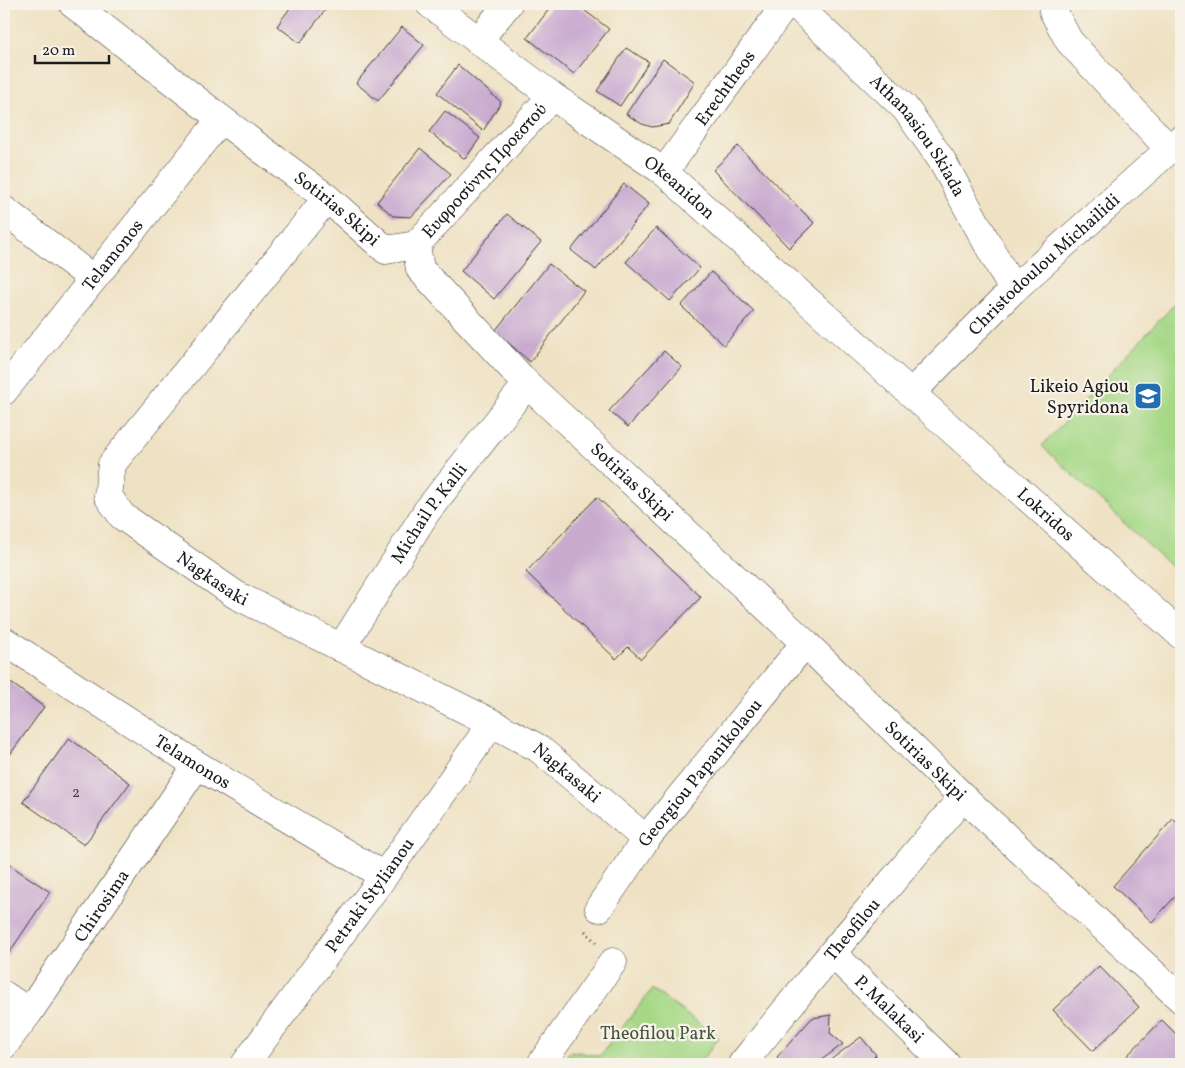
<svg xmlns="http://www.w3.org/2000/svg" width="1185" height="1068" viewBox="0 0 1185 1068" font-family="Vollkorn,serif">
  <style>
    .green { fill: #a6d886; stroke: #617a51 }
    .building { fill: #c9abd0 }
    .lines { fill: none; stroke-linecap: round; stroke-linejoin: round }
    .minor-casing { stroke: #3c3a35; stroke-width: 29 }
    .path { stroke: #3c3a35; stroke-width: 3; stroke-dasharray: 1 4; stroke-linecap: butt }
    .minor { stroke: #fff; stroke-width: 28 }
    .labels { text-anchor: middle; stroke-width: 4.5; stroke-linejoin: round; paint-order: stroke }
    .number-label { font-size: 15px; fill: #474049 }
    .street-label { font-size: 18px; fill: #1c1c1c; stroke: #f7f3e8 }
    .poi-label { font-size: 18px; fill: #1c1c1c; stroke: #f7f3e8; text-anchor: end }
    .park-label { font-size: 18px; fill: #45543c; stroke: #f7f3e8 }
  </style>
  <rect width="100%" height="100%" fill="#f7f3e8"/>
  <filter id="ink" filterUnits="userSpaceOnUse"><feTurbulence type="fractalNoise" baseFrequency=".02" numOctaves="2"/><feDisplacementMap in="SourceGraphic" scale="10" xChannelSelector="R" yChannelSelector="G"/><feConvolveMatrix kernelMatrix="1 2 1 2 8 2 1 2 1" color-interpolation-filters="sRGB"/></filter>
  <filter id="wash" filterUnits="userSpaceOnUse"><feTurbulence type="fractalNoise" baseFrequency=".0096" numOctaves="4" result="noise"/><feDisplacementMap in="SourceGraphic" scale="20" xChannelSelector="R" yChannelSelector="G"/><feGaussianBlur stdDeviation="1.12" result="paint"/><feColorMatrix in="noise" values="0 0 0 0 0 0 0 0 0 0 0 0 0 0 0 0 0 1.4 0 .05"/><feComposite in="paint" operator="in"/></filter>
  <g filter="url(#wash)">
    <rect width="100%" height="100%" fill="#efe2c4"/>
    <!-- green -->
    <path class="green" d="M1181,297V576L1042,446Z
      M652,989L719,1038L699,1064H559L571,1051L600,1056Z"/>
    <g id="blocks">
      <!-- building -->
      <path class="building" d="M293,4H330L300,43L277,26Z
        M553,4H576L609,29L574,74L527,38Z
        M402,27L424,45L378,101L356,83Z
        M626,48L649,62L620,106L597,91Z
        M663,59L695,82L669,124L652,127L642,124L626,114Z
        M458,65L501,102L483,131L437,93Z
        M445,111L480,138L465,159L429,132Z
        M738,146L814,223L789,248L713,170Z
        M420,148L451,174L411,217L393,216L377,202Z
        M624,184L649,204L596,270L571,250Z
        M507,214L541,242L494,299L461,271Z
        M656,228L700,268L670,301L626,262Z
        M549,264L584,291L530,362L495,331Z
        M711,272L754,311L724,345L681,306Z
        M664,351L682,367L628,427L609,411Z
        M597,497L701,597L641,659L628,647L616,659L526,572Z
        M4,678L44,707L4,763Z
        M69,738L130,783L84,845L23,802Z
        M1173,819L1181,827V890L1152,922L1113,886Z
        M4,861L50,892L5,959L4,958Z
        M1099,966L1139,1007L1093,1051L1053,1010Z
        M831,1015L830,1033L843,1044L816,1064H784L777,1057L812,1018Z
        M1162,1020L1181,1039V1064H1119Z
        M861,1037L876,1055L867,1064H825Z"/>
    </g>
  </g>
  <g filter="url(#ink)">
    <use href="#blocks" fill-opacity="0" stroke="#3c3a35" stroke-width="1"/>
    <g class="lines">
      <defs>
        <g id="minor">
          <path id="s1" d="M73,4L221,119L327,198L386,250L416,245"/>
          <path id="s2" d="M430,4L552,96L664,172L1181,635"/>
          <path id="s3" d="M795,4L905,108L941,159L1013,290"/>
          <path d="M1054,4L1053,11L1069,41L1170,150"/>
          <path d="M478,41L508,4"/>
          <path id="s4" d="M664,172L786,4"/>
          <path id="s5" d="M327,198L112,464L108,496L122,516L236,595L492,723L538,748L646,839"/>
          <path d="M4,210L93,279"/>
          <path id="s6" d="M416,245L420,269L527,384L805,643L963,797L1181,999"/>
          <path id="s7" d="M416,245L552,96"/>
          <path id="s8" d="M4,391L221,119"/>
          <path id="s9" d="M911,393L1013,290L1181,139"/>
          <path id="s10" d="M4,641L197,765L384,876"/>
          <path id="s11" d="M341,648L427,511L527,384"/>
          <path id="s12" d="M599,908L646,839L805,643"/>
          <path id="s13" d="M832,953L946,1064"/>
          <path d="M4,995L29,1012"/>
          <path id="s14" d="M4,1045L29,1012L197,765"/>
          <path id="s15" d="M245,1064L384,876L492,723"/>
          <path d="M541,1064L613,962"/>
          <path id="s16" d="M742,1064L832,953L963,797"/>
        </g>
      </defs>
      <!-- minor casing -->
      <use href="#minor" class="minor-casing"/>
      <!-- path -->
      <path class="path" d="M585,931L596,943"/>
      <!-- minor -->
      <use href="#minor" class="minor"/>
    </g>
  </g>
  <!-- icons -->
  <defs>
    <symbol id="school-square" viewBox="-11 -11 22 22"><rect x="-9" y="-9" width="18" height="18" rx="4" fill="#1f6fb2" stroke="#f7f3e8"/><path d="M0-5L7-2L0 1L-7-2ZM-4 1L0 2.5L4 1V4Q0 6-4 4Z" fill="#fff"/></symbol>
  </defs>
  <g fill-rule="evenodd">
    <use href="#school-square" x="1132" y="380" width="32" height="32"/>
  </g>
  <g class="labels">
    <!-- number labels -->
    <g class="number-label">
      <text x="76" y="797">2</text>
    </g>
    <!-- street labels -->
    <g class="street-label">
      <text dy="6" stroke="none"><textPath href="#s4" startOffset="104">Erechtheos</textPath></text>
      <text dy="6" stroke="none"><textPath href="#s3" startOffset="181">Athanasiou Skiada</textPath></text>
      <text dy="6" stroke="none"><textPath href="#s7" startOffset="101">Ευφροσύνης Προεστού</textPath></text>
      <text dy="6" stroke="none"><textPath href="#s2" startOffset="310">Okeanidon</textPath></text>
      <text dy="6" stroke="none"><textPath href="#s1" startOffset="334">Sotirias Skipi</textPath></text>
      <text dy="6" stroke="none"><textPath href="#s8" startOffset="174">Telamonos</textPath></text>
      <text dy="6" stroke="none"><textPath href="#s9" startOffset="185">Christodoulou Michailidi</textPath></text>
      <text dy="6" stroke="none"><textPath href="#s6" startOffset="325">Sotirias Skipi</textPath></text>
      <text dy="6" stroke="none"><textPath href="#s11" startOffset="161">Michail P. Kalli</textPath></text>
      <text dy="6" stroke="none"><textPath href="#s2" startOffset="801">Lokridos</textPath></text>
      <text dy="6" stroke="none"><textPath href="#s5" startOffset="509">Nagkasaki</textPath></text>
      <text dy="6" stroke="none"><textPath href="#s6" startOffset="730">Sotirias Skipi</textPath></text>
      <text dy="6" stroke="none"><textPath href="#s10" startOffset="224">Telamonos</textPath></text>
      <text dy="6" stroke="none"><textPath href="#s5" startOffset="914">Nagkasaki</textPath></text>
      <text dy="6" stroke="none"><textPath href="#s12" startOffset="169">Georgiou Papanikolaou</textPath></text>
      <text dy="6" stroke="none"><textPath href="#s15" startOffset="210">Petraki Stylianou</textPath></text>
      <text dy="6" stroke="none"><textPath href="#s14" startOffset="170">Chirosima</textPath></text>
      <text dy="6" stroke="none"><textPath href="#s16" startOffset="174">Theofilou</textPath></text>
      <text dy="6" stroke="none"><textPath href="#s13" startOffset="80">P. Malakasi</textPath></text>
    </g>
    <!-- poi labels -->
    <g class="poi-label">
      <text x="1129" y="392">Likeio Agiou<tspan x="1129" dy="21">Spyridona</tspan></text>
    </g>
    <!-- park labels -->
    <g class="park-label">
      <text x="658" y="1039">Theofilou Park</text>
    </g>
  </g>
  <!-- margin -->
  <rect width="1185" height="1068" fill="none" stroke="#f7f3e8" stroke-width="20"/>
  <!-- scale -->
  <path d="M35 55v8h74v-8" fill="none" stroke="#1c1c1c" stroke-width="2.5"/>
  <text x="42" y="55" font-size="15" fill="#1c1c1c" stroke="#f7f3e8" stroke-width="4" paint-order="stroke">20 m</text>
</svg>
